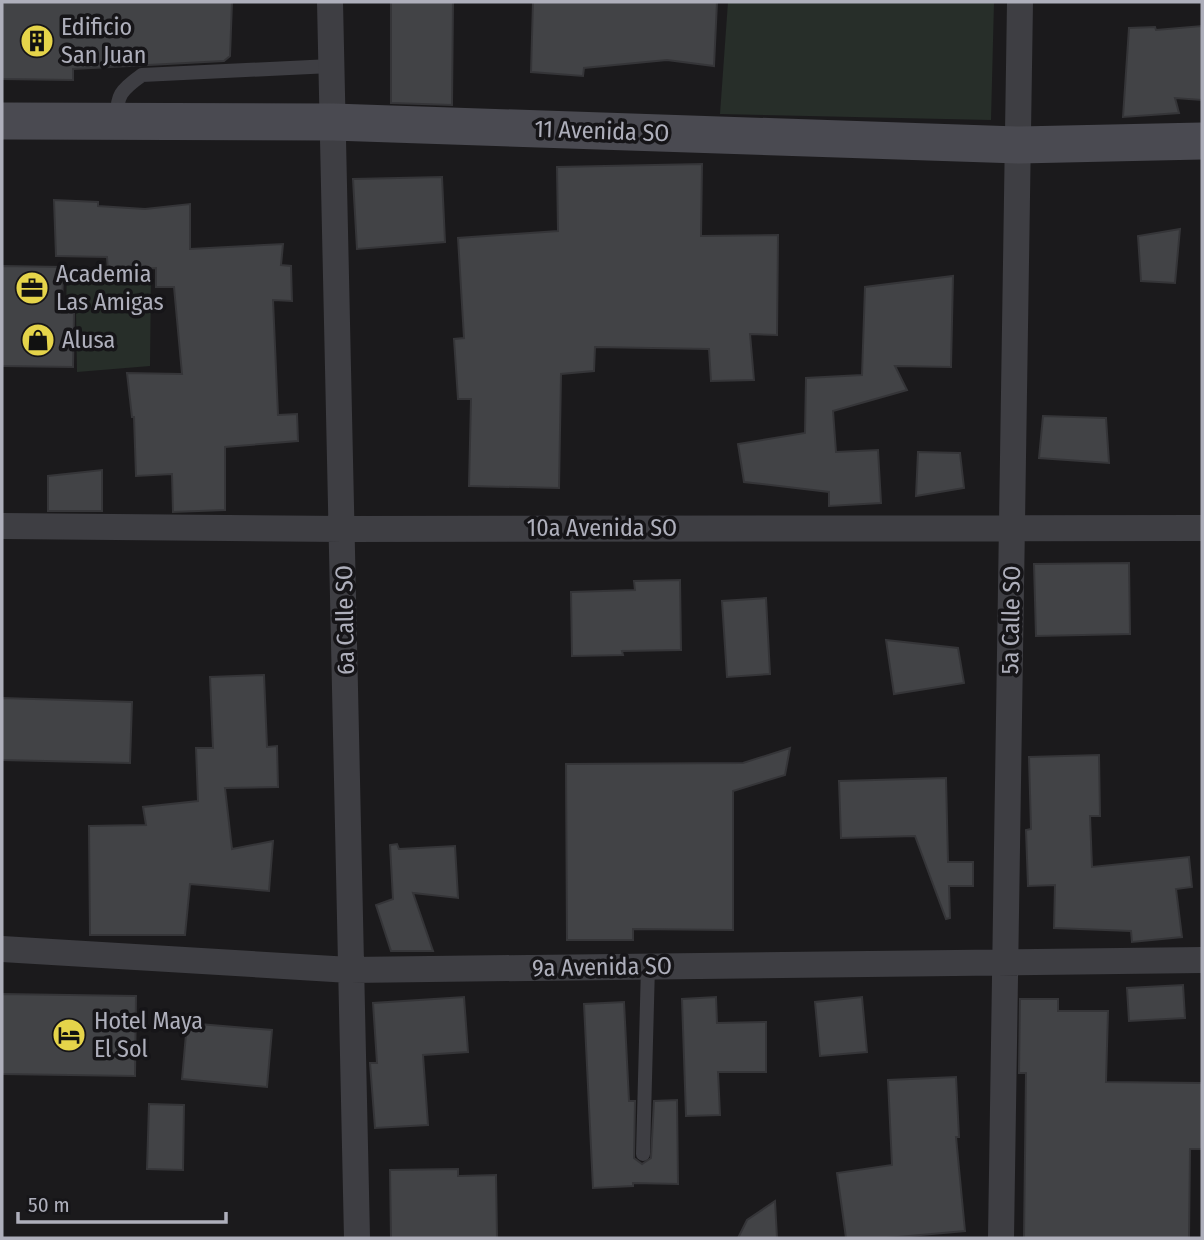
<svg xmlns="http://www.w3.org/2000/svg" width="1204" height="1240" viewBox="0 0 1204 1240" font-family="'Fira Sans Condensed',sans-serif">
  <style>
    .green { fill: #272e29 }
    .building { fill: #424346; stroke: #353538; stroke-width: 2 }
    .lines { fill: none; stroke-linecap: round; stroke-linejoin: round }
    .lane { stroke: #3e3e43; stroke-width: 14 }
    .street { stroke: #3e3e43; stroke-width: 26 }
    .secondary { stroke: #4a4a51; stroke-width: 37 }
    .labels { text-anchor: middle; stroke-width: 7; stroke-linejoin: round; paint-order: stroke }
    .poi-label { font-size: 24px; fill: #aeafbb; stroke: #161518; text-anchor: start }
    .street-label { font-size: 24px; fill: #aeafbb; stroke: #161518 }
  </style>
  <rect width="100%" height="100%" fill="#1b1a1c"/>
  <!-- green -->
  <path class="green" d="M728,2H994L991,120L720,114Z
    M67,270L151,275L150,366L77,372L76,310L66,308Z"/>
  <!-- building -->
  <path class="building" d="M2,2H232L230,56L224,61L73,69V80L2,79Z
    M391,2H453L452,105L391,103Z
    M533,2H717L714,66L667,60L584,68L583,76L531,72Z
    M1202,26V100L1175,98L1179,113L1123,117L1129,28L1155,27L1156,30Z
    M702,164L701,236L778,235L777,335L750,334L754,380L711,381L709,349L595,347L594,371L561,374L559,488L469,486L471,399H458L454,339L464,338L458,238L558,231L557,167Z
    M442,177L445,242L357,249L353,179Z
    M54,200L98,202V206L145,209L190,204V249L283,244L281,265L291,266L292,301L273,300L278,415L297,414L298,441L225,447V510L173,512L172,474L136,476L134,417H132L127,373L182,374L174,287H156V268L108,271L107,257L56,256Z
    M1180,229L1175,283L1141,281L1138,236Z
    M2,266L63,267L62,313H74L73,367L2,366Z
    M953,276L951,367L895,366L907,390L833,411L836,452L878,450L881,503L829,506V492L744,482L738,444L805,433L806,378L862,375L865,287Z
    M1043,416L1106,418L1109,463L1039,458Z
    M918,452L960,453L964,488L916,496Z
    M102,470V511H48V476Z
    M1129,563L1130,634L1036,636L1034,564Z
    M680,580L681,650L622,651L623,655L572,656L571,592L635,590L634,581Z
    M766,598L770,674L727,677L722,601Z
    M886,640L958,648L964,683L894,694Z
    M264,675L267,747L277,746L278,787L225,788L232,849L273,841L269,891L190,884L185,935H90L89,826L146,825L143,807L198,801L196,748H213L210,677Z
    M2,698L132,702L130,763L2,760Z
    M790,748L785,775L733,791V930L633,929V940H567L566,764L743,763Z
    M1099,755L1100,816H1090L1092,867L1189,857L1192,887L1176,889L1182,937L1132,942L1131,931L1054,928L1055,885L1028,886L1026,830L1031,829L1029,757Z
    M946,778L948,862H973V886H949L950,918L946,919L915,836L841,838L839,781Z
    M397,844L399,849L455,846L458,898L413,893L433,951H391L376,905L393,899L390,845Z
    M1183,985L1185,1018L1129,1021L1127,988Z
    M2,994L136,996L135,1076L2,1074Z
    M464,997L468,1052L423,1055L428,1125L375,1128L370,1063H377L373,1003Z
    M716,997L717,1023L766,1022V1072H718L720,1115L686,1116L682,999Z
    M862,997L867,1052L820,1056L815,1002Z
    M1020,999H1058V1011H1108L1106,1082L1202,1083V1149H1190L1189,1238H1024L1026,1073H1019Z
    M624,1002L629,1101H635L634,1158L642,1164L651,1158L654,1101L677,1100L678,1184L633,1183V1186L593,1188L584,1004Z
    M187,1023L272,1030L267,1087L182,1079Z
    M956,1077L959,1137H956L965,1231L887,1238H846L837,1173L892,1165L888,1080Z
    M149,1104L184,1105L183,1170L147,1169Z
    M458,1169V1176L496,1175L497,1238H391L390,1170Z
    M775,1201L777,1238H738L747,1220Z"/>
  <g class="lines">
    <!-- lane -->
    <path class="lane" d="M117,121C116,95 121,90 142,75L331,66
      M643,1154L648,966"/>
    <!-- street -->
    <path class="street" d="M330,2L357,1238
      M2,526L343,529L1202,528
      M2,949L350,970L1202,960
      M1001,1238L1020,2"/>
    <!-- secondary -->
    <path class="secondary" d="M2,121L333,122L1019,145L1202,141"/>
  </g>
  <!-- icons -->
  <defs>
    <symbol id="building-disc" viewBox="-11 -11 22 22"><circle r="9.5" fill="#e5d44a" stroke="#161518"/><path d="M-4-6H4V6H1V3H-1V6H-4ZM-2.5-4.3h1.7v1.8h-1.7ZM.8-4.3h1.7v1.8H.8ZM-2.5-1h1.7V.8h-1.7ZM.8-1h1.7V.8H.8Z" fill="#111"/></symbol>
    <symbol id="office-disc" viewBox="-11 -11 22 22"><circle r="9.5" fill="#e5d44a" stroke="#161518"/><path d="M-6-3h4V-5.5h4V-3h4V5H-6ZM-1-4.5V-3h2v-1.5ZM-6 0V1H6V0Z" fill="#111"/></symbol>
    <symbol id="shop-disc" viewBox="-11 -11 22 22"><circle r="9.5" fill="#e5d44a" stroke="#161518"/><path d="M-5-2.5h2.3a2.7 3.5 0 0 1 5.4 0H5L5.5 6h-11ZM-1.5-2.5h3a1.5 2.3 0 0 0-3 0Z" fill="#111"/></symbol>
    <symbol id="hotel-disc" viewBox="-11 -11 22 22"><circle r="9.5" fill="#e5d44a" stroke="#161518"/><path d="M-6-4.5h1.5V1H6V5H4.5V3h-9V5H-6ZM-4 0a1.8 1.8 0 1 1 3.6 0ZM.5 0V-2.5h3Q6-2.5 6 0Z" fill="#111"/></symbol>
  </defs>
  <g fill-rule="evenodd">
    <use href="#building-disc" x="18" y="22" width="38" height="38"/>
    <use href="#office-disc" x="13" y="269" width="38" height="38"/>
    <use href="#shop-disc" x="19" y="321" width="38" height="38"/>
    <use href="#hotel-disc" x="50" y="1016" width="38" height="38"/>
  </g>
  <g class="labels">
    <!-- poi labels -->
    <g class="poi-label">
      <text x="61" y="35">Edificio<tspan x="61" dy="28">San Juan</tspan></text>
      <text x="56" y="282">Academia<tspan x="56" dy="28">Las Amigas</tspan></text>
      <text x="62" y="348">Alusa</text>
      <text x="94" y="1029">Hotel Maya<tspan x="94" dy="28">El Sol</tspan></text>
    </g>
    <!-- street labels -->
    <g class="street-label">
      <text transform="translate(602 131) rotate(2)" y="8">11 Avenida SO</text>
      <text x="602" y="536">10a Avenida SO</text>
      <text transform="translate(345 620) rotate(-91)" y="8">6a Calle SO</text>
      <text transform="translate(1011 620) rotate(-89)" y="8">5a Calle SO</text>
      <text transform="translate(602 967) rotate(-1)" y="8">9a Avenida SO</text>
    </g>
  </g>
  <!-- border -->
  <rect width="1204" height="1240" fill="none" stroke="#aeafbb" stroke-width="7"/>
  <!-- scale -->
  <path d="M18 1212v10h208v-10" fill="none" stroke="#aeafbb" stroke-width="3.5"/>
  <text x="28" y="1212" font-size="21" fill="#aeafbb" stroke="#161518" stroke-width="5" paint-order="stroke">50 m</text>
</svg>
